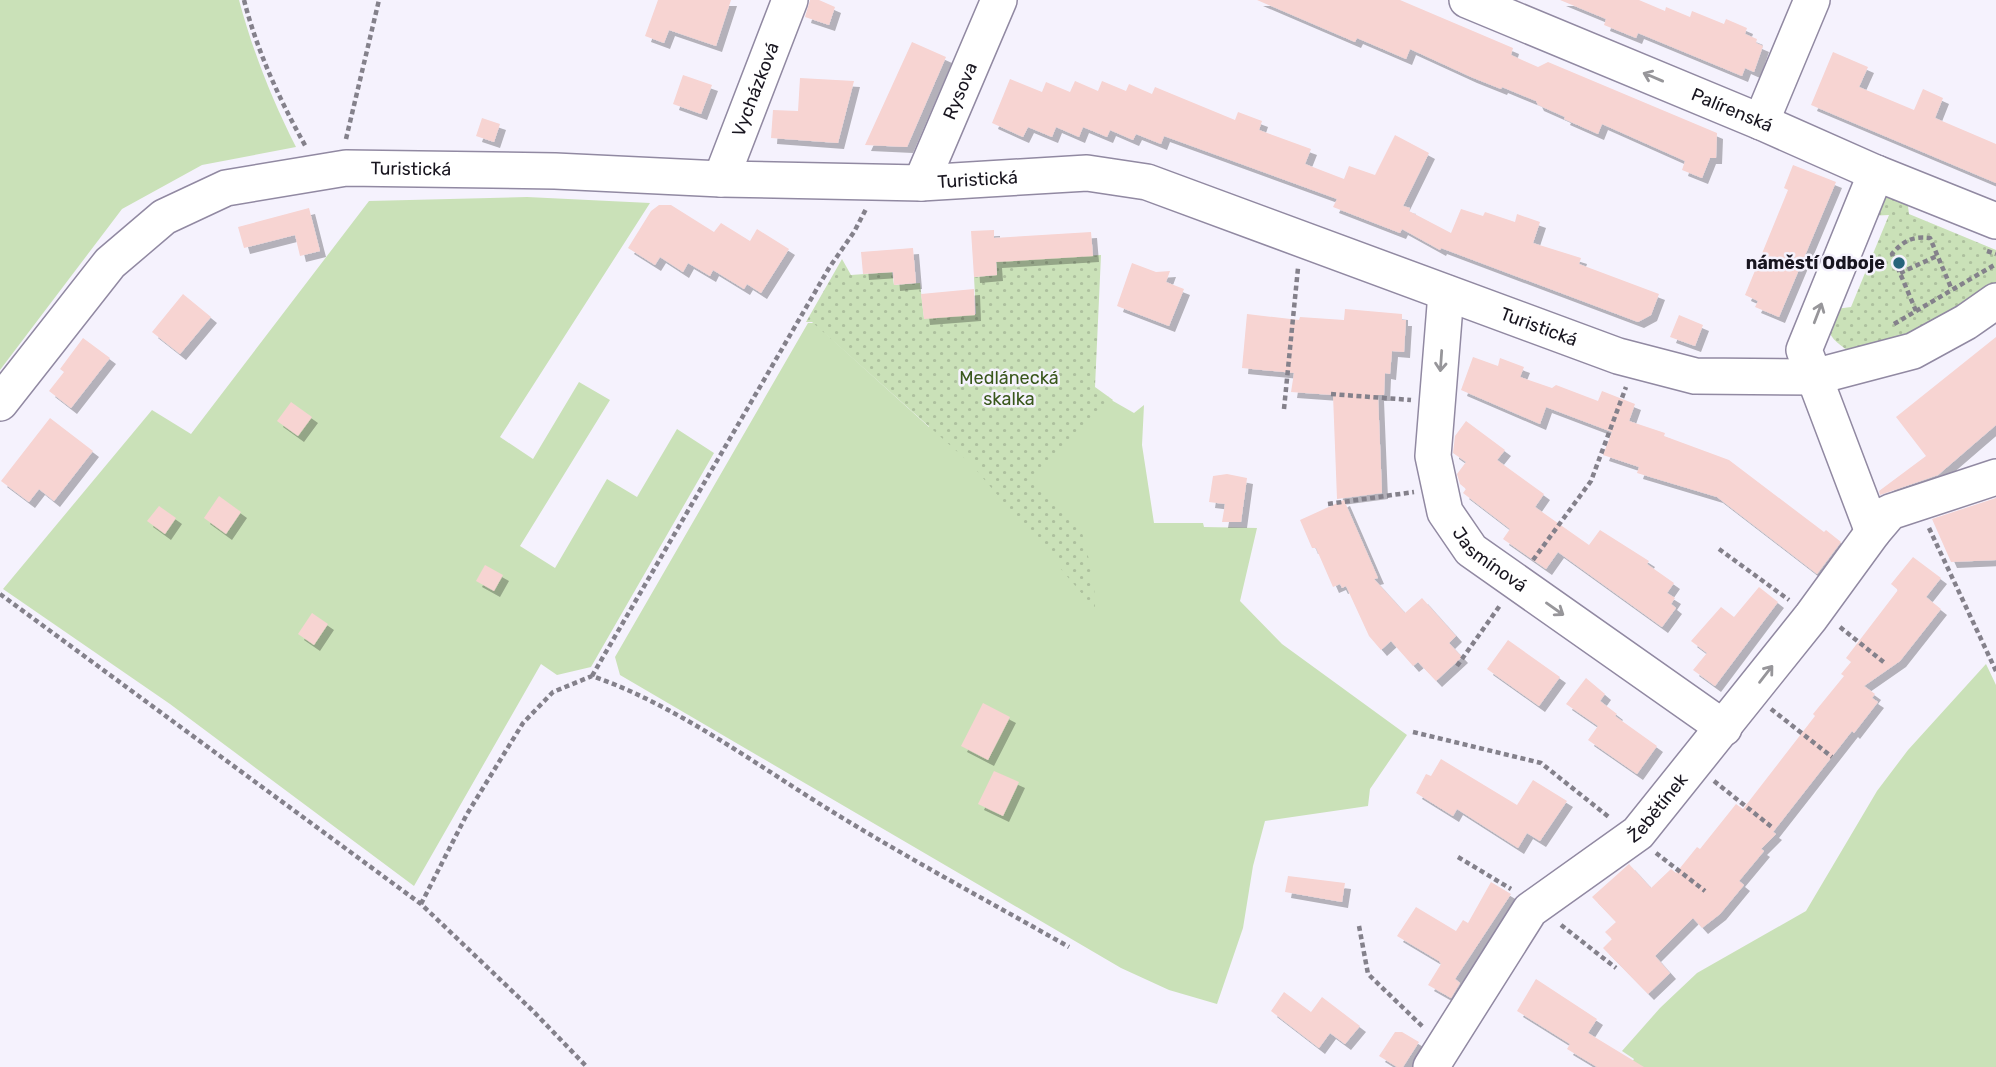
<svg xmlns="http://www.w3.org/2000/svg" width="1996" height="1067" viewBox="0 0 1996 1067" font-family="Rubik,sans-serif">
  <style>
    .green { fill: #cae1b8 }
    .park { fill: url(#park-dots) }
    .building { fill: #f7d4d2; filter: url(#shadow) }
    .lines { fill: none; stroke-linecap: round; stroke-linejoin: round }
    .minor-casing { stroke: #9189a2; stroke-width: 38 }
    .path { stroke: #84818b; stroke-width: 4.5; stroke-dasharray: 5 3.5; stroke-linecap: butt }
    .minor { stroke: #fff; stroke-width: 35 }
    .oneway { stroke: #97969a }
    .poi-dot { fill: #27647b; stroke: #f5f2fd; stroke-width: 2.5 }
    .labels { text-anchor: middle; stroke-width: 5; stroke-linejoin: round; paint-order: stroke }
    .street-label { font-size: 18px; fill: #18151f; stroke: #f5f2fd }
    .poi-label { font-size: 18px; font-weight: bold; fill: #18151f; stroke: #f5f2fd; text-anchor: end }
    .park-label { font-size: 18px; fill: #39571c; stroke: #f5f2fd }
  </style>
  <defs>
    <pattern id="park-dots" width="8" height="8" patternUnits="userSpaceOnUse" patternTransform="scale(1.75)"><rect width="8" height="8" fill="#cae1b8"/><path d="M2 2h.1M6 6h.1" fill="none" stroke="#adc09e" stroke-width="1.8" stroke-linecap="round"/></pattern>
    <filter id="shadow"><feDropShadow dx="6" dy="6" stdDeviation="0" flood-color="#0004"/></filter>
  </defs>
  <rect width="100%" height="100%" fill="#f5f2fd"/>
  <!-- green -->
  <path class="green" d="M0,0H239C253,52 272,100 296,147L202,165L122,209L0,370Z
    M527,197L650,203L500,437L533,459L579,382L610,400L520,546L555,568L607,479L637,497L677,429L714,453L591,667L557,675L541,664L414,886L170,704L3,589L152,410L191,434L369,201Z
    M808,323H814L929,427L931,423L1092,389L1134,413L1144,405L1142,445L1154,523H1203L1204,527L1257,528L1240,601L1282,644L1407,735L1370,789L1368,806L1265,821L1253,866L1243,928L1217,1004L1169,990L1121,968L620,675L615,657Z
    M1986,664L1996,685V1067H1629L1634,1059L1622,1051L1660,1008L1697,973L1806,911L1877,791L1908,750Z"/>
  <!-- park -->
  <path class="park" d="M1884,182L1906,192L1909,214L1996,250V287L1904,343L1853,354C1833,340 1825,336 1828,310L1851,307L1889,215L1867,216Z
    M996,255L1006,261L1101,255L1095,387L1113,400L1033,477L1080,524L1094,580L1095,609L971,464L812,322H806L842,259L851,275L892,272L894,285L920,283L924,318L976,314L974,277L997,275Z"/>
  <!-- building -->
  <path class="building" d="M658,0H731L716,46L669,30L664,43L645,36Z
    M810,0H819L835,7L829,25L805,17Z
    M1257,0H1400L1513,48L1511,55L1538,67L1548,62L1717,133L1716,158H1710L1702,178L1682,170L1685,161L1602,124L1598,134L1564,119L1565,117L1538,105L1536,101L1502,87L1501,89L1471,77L1410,49L1406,59L1357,38L1355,42Z
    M1560,0H1639L1665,11L1666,7L1690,17L1692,11L1724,24L1726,19L1747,28L1745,34L1757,39L1756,43L1763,46L1754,72L1745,68L1742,76L1638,33L1636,38L1604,25L1606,19Z
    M912,42L946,57L907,147L865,145Z
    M1833,52L1868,67L1859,87L1914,110L1923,89L1943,98L1935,118L1996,144V183L1811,105Z
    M683,75L712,85L701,114L673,104Z
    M800,78L854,81L838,143L771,138L773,110L798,111Z
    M1010,79L1042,92L1046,82L1070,92L1075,81L1098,91L1102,81L1126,91L1129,84L1152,94L1155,87L1235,120L1238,112L1262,121L1259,130L1311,149L1305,164L1344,179L1349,166L1375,175L1395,135L1429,153L1403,206L1410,208L1409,211L1451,233L1461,209L1483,216L1485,212L1515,222L1517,214L1540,222L1533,243L1581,258L1579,264L1659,294L1651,315L1638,322L1441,248L1440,250L1402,229L1400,233L1333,207L1337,199L1164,136L1161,144L1136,134L1133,140L1110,130L1107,137L1083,127L1079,137L1056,127L1052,137L1028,127L1023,137L992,123Z
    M482,118L500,124L494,142L476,136Z
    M1793,165L1836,182L1779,317L1755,307L1758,301L1745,295L1788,190L1784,188Z
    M659,205H671L714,232L721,223L750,241L757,229L789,249L761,293L747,284L744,289L713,270L710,276L688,263L683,272L660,257L655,265L628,248L651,211Z
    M309,208L320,251L300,256L295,235L244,248L238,227Z
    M994,230V238L1091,232L1093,256L996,262L997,275L974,277L971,231Z
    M913,248L916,283L894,285L893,272L863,274L861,252Z
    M1132,263L1156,272L1170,271L1166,282L1184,289L1169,326L1117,306Z
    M974,289L975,315L924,319L921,294Z
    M183,294L211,317L180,354L152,332Z
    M1345,309L1402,314V320H1406L1404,352L1392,351L1390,374L1385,373L1384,395H1378L1382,493L1337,499L1333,395L1291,392L1294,373L1242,368L1247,314L1299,320L1300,317L1344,320Z
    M1679,315L1703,325L1695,346L1670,337Z
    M1996,337V425L1938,475L1880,495L1879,491L1926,456L1896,417Z
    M83,338L110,358L71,408L49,391L64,372L60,369Z
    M1473,357L1498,366L1500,358L1524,367L1520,377L1552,388L1556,385L1598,401L1602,391L1635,404L1629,421L1665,433L1664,436L1729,460L1824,532L1826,530L1841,542L1817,574L1717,497L1637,473L1639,467L1603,455L1612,432L1546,407L1540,424L1461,390Z
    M291,402L312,417L298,436L277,421Z
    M50,418L93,451L54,501L39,489L29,502L1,481Z
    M1466,421L1505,450L1497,460L1544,494L1535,507L1589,545L1600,530L1649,561L1647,564L1674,583L1667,593L1675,598L1671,604L1676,608L1662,627L1558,552L1546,569L1503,539L1510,529L1463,493L1466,489L1460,484L1457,474L1466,462L1453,453L1455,436Z
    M1227,474L1247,478L1241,522H1222L1225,504L1209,502L1213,476Z
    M219,496L241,512L226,534L204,518Z
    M1996,498V560L1951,562L1932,519Z
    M1344,500L1378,578L1374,579L1405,613L1422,598L1456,636L1449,643L1462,657L1436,681L1418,662L1413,666L1391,641L1381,650L1369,636L1346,586L1342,588L1340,584L1333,587L1316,548H1312L1300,520Z
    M159,506L176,518L165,534L147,521Z
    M1913,557L1941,578L1926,597L1941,609L1900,661L1864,686L1875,694L1872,698L1878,702L1854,733L1852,731L1773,832L1776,834L1761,849L1764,851L1739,881L1744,885L1720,914L1702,928L1693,918L1655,956L1670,973L1648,994L1603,948L1612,939L1605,932L1616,922L1592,897L1629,864L1651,888L1671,869L1676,873L1697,847L1700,849L1736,804L1743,809L1815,716L1813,714L1844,676L1841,674L1851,662L1846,658L1898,590L1891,584Z
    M485,565L503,575L494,591L476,581Z
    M1759,587L1778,602L1715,686L1693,670L1707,653L1691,641L1721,607L1734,617Z
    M312,613L328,624L314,645L298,634Z
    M1508,640L1560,677L1539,706L1487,669Z
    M1586,678L1605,694L1600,701L1617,714L1615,716L1657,746L1637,774L1588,740L1598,726L1566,704Z
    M983,703L1010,717L988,760L961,746Z
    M1441,759L1517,805L1533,780L1567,801L1540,841L1527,833L1518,848L1457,809L1453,816L1416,793L1426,774L1431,776Z
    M994,771L1019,782L1003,816L978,804Z
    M1288,876L1345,883L1342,902L1285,892Z
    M1491,882L1511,894L1455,979L1460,983L1451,998L1428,985L1441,964L1439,961L1397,936L1416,907L1456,931L1463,920L1468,923Z
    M1536,979L1597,1019L1588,1033L1644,1067H1597L1567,1049L1570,1044L1517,1011Z
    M1284,992L1311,1012L1322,997L1360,1026L1345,1044L1330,1033L1319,1048L1271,1011Z
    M1395,1032H1402L1419,1042L1403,1067H1397L1379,1056Z"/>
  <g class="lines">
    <defs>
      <g id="minor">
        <path id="s1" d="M1467,0L1761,122L1876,173L1996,221"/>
        <path d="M1761,122L1812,0"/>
        <path d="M1876,173L1804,350L1873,532L1890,512L1996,477"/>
        <path id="s2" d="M721,179L790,0"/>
        <path id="s3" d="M921,183L999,0"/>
        <path id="s4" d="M1446,293L1433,456L1445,512L1471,550L1724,728"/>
        <path id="s5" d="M0,403L110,263L164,217L226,188L346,168L555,171L721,179L921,183L1087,173L1147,182L1618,356L1695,376L1814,377L1913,351L1966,322L1996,301"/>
        <path id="s6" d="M1431,1067L1530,910L1638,833L1811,617L1873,532"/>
      </g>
    </defs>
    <!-- minor casing -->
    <use href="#minor" class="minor-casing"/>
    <!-- path -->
    <path class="path" d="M244,0C257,51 280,101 306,147
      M346,139L379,0
      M1987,251L1996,254
      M1900,273L1937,256
      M1916,311L1892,254C1903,241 1912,236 1930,238L1952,290
      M1894,324L1996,264
      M1331,394L1411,400
      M1284,409L1298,268
      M1328,504L1414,492
      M1929,528L1996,671
      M1719,549L1789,600
      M1533,560L1591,481L1626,387
      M0,594L421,904L532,1010L587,1067
      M1840,627L1886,664
      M1457,666L1501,604
      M592,676L829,268L854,232L866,209
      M1771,709L1832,757
      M1413,732L1541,763L1610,818
      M1714,781L1773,828
      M1656,853L1705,891
      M1458,857L1511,889
      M421,904L467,814L523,723L553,692L592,676C674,704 754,763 828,809C907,858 988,901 1069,947
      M1561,925L1616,968
      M1359,926L1368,974L1423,1027"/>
    <!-- minor -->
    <use href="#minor" class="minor"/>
  </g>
  <!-- one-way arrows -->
  <defs><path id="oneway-shaft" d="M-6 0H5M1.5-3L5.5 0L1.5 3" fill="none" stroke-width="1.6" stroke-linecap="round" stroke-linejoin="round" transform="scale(1.75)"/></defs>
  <g class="oneway">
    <use href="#oneway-shaft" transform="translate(1653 77) rotate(-157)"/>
    <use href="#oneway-shaft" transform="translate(1818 313) rotate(-69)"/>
    <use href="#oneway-shaft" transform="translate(1441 361) rotate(94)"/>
    <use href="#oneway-shaft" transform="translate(1555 609) rotate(35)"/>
    <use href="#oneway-shaft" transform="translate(1766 674) rotate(-52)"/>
  </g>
  <!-- markers -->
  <circle class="poi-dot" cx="1899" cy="263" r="7"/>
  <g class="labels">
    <!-- street labels -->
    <g class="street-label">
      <text dy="6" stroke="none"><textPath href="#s2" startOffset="96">Vycházková</textPath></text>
      <text dy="6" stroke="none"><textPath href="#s3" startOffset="100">Rysova</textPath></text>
      <text dy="6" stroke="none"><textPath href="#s1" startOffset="287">Palírenská</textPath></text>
      <text dy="6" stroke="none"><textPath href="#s5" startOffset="504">Turistická</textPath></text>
      <text dy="6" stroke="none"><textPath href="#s5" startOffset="1071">Turistická</textPath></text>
      <text dy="6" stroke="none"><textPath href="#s5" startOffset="1659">Turistická</textPath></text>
      <text dy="6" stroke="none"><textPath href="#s4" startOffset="287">Jasmínová</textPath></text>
      <text dy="6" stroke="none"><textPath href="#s6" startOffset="350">Žebětínek</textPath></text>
    </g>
    <!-- poi labels -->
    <g class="poi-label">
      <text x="1885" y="269">náměstí Odboje</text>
    </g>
    <!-- park labels -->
    <g class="park-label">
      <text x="1009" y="384">Medlánecká<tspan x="1009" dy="21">skalka</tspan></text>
    </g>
  </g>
</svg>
